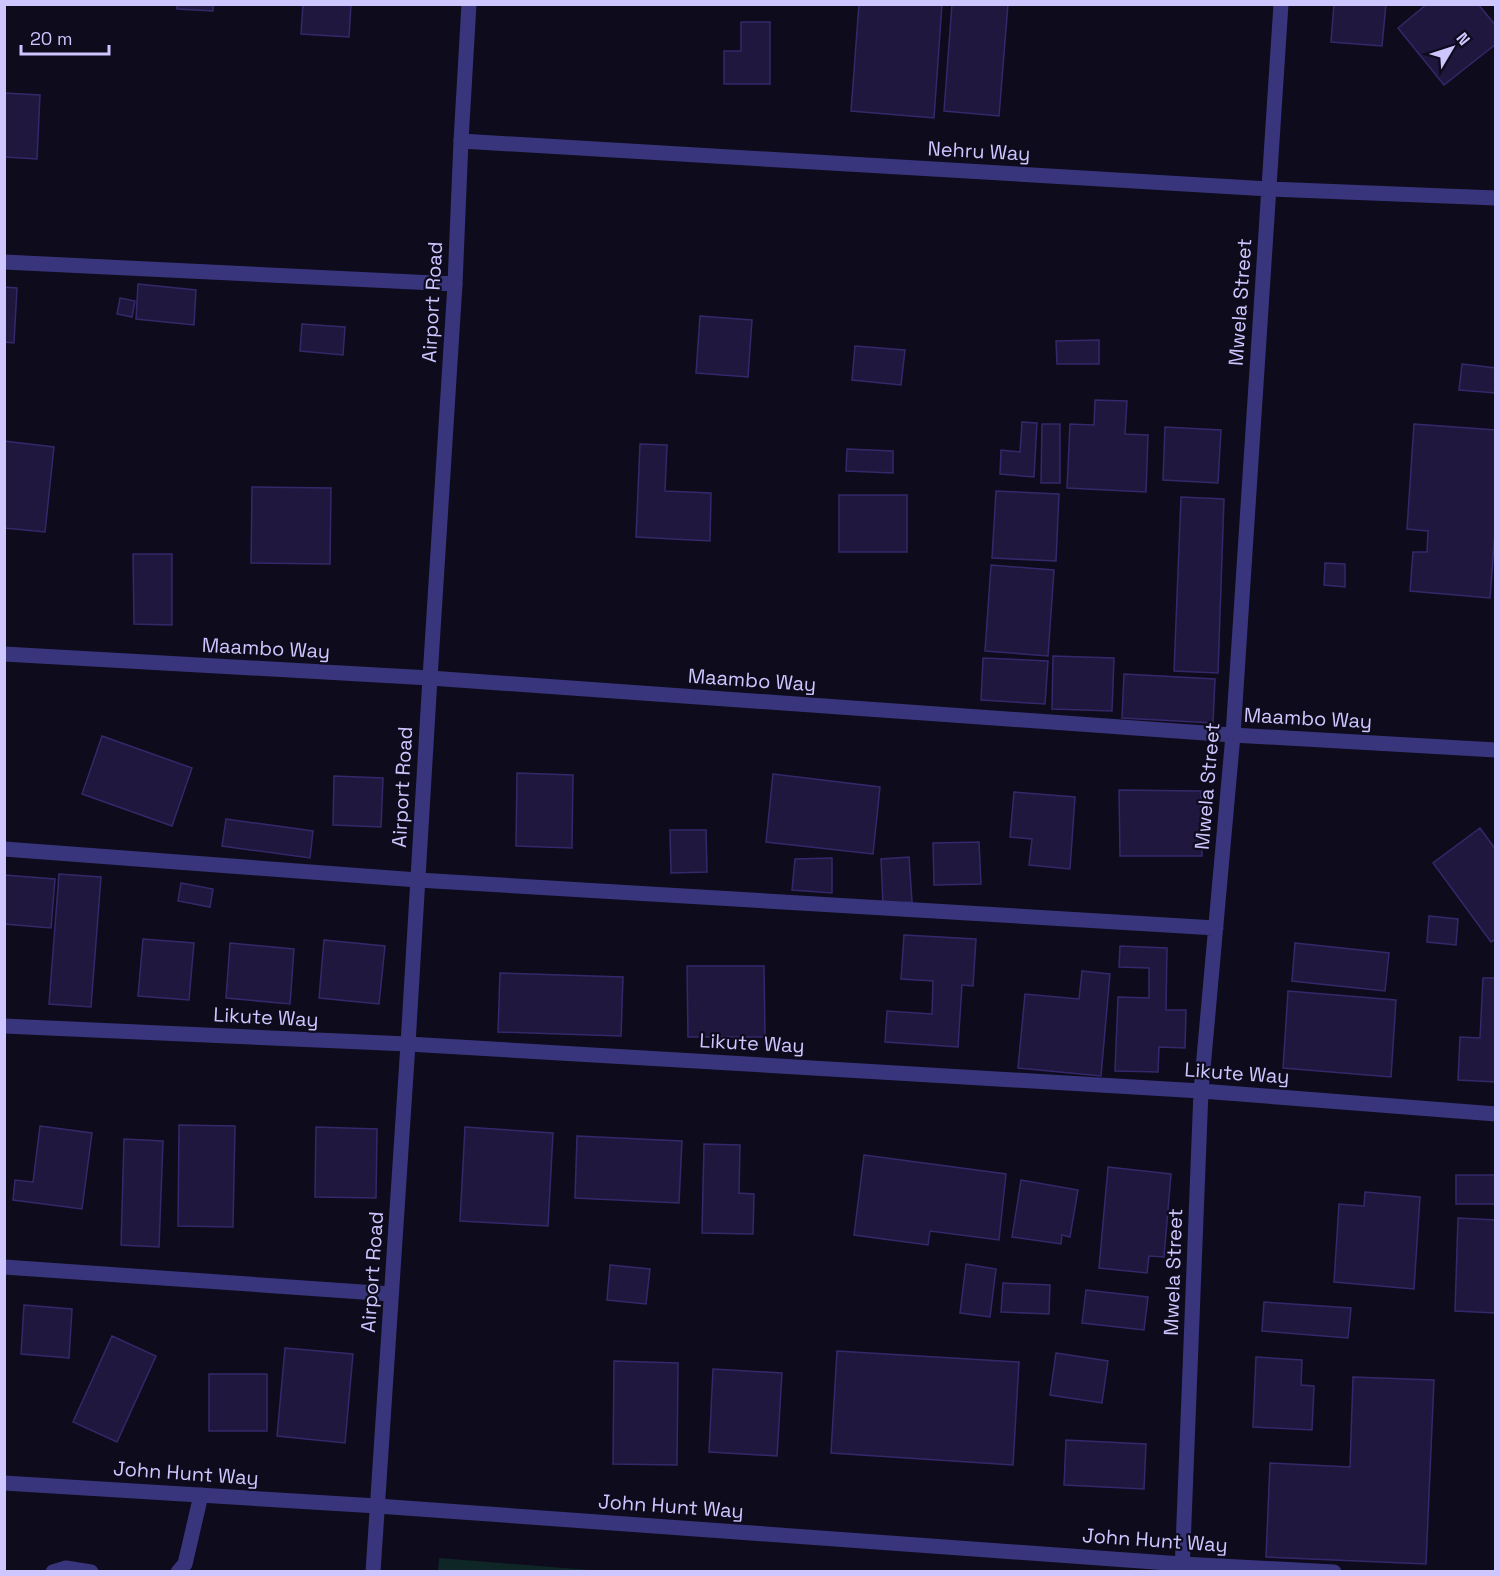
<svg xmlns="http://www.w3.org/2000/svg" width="1500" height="1576" viewBox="0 0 1500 1576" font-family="'Space Grotesk',sans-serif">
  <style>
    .green { fill: #0e2625 }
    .building { fill: #1f173e; stroke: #35286a; stroke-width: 1.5 }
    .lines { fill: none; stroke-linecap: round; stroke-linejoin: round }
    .service { stroke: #38357c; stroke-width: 15 }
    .minor { stroke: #38357c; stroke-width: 15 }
    .tertiary { stroke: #38357c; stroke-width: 15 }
    .labels { text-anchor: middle; stroke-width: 4.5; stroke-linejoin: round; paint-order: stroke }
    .street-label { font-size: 20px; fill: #cdc6ff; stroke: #0e0b1c }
  </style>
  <rect width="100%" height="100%" fill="#0e0b1c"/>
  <!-- green -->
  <path class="green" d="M439,1558L603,1571H438Z"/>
  <!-- building -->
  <path class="building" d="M177,4H213V11L177,9Z
    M303,4H351L349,37L301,34Z
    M859,4H942L934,118L851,111Z
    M952,4H1008L999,116L944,111Z
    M1334,4H1386L1382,46L1331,42Z
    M1427,4H1478L1496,26V44L1444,85L1398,28Z
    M741,22H770V84H724V51H741Z
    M4,93L40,95L37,159L4,157Z
    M138,284L196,290L194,325L136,319Z
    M4,287L17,288L14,343L4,342Z
    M120,298L135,301L132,317L117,314Z
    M700,316L752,320L748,377L696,373Z
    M302,324L345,327L343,355L300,351Z
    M1099,340V364H1057L1056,341Z
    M855,346L905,350L901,385L852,380Z
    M1462,364L1496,368V393L1459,390Z
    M1095,400L1127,401L1125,434L1148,435L1146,492L1067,488L1070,424L1094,425Z
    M1022,422L1037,423L1034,477L1000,474L1001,450L1020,452Z
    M1042,424H1060V483H1041Z
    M1414,424L1496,430V518L1490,598L1410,591L1413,552H1427L1428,531L1407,529Z
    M1165,427L1221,430L1218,483L1163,480Z
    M4,441L54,447L45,532L4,528Z
    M640,444L667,445L665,491L711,493L710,541L636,537Z
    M847,449L893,451V473L846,471Z
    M252,487L331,488L330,564L251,563Z
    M996,491L1059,494L1056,561L992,558Z
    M839,495H907V552H839Z
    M1181,497L1224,499L1218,673L1174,671Z
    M133,554H172V625L134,624Z
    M1325,563L1345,564V587L1324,585Z
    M991,565L1054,570L1048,656L985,651Z
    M1053,656L1114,658L1112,711L1052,709Z
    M983,658L1048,661L1045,704L981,700Z
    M1124,674L1215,679L1213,723L1122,718Z
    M102,736L192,768L172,826L82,794Z
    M517,773L573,775L572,848L516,846Z
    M773,774L880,787L873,854L766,842Z
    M334,776L383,778L381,827L333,825Z
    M1119,790L1201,791L1202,856H1120Z
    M1014,792L1075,797L1070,869L1029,865L1032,839L1010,837Z
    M226,819L313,831L310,858L222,846Z
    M1480,828L1496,850V939L1491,942L1433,863Z
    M670,830H706L707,872L671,873Z
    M979,842L981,884L934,885L933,843Z
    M909,857L912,902L883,904L881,859Z
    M832,858V893L792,890L795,859Z
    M59,874L101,877L91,1007L49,1004Z
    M4,875L55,879L51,928L4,924Z
    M181,883L213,889L210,907L178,901Z
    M1429,916L1458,919L1456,945L1427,942Z
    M904,935L976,939L973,986L962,985L958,1047L885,1042L887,1011L932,1014L933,981L901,979Z
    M143,939L194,943L189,1000L138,996Z
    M324,940L385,946L379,1004L319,998Z
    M230,943L294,949L290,1004L226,998Z
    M1295,943L1389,953L1385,991L1292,981Z
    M1120,946L1167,948L1166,1010H1186L1185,1048L1159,1047L1158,1072L1115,1071L1118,997L1149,998V968L1119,967Z
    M687,966H764L765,1037H688Z
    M1082,971L1110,974L1101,1076L1018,1068L1025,994L1079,999Z
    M500,973L623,977L621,1036L498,1032Z
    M1483,978H1496V1082L1458,1080L1460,1037L1480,1038Z
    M1288,991L1396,1000L1391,1077L1283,1068Z
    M179,1125L235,1126L233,1227L178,1226Z
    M40,1126L92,1133L82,1209L13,1200L15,1180L33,1182Z
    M316,1127L377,1129L376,1198L315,1197Z
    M465,1127L553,1133L548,1226L460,1221Z
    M577,1136L682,1141L679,1203L575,1198Z
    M124,1139L163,1141L159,1247L121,1245Z
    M704,1144L740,1145L739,1193L754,1194L753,1234L702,1233Z
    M864,1155L1006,1174L999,1240L930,1231L928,1245L854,1235Z
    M1108,1167L1171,1174L1164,1257L1149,1256L1147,1273L1099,1268Z
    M1456,1175H1496V1204H1456Z
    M1021,1180L1078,1190L1070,1237L1062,1235L1061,1244L1012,1237Z
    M1365,1192L1420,1197L1414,1289L1334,1282L1339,1204L1364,1206Z
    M1458,1218L1496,1220V1313L1455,1311Z
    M966,1264L996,1269L990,1317L960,1313Z
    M610,1265L650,1269L646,1304L607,1300Z
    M1003,1283L1050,1285L1049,1314L1001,1312Z
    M1086,1290L1148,1297L1144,1330L1082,1323Z
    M1264,1302L1351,1308L1348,1338L1262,1331Z
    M24,1305L72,1309L69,1358L21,1354Z
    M112,1336L156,1356L117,1442L73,1422Z
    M285,1348L353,1354L345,1443L277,1436Z
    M837,1351L1019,1362L1013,1465L831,1453Z
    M1056,1353L1108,1361L1102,1403L1050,1395Z
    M1256,1357L1302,1360L1301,1385L1314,1386L1312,1430L1253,1427Z
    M614,1361L678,1363L677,1465L613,1464Z
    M713,1369L782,1373L777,1456L709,1452Z
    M209,1374H267V1431H209Z
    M1353,1377L1434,1380L1426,1564L1266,1557L1270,1463L1350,1467Z
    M1066,1440L1146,1444L1144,1489L1064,1485Z"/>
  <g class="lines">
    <!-- service -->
    <path class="service" d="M4,1267L391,1294
      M53,1572L66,1568L91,1572
      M178,1572L185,1564L201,1495"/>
    <!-- minor -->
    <path class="minor" d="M461,141L1269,189L1496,198
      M4,262L455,284
      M4,654L430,678L1233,735L1496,750
      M4,849L418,880L1216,928
      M4,1026L408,1044L1201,1091L1496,1114
      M4,1483L377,1506L1182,1564L1334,1572
      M1182,1572L1201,1091L1233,735L1281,4"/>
    <!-- tertiary -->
    <path class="tertiary" d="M373,1572L408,1044L430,678L455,284L461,141L469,4"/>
  </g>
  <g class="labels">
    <!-- street labels -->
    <g class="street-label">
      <text transform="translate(979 151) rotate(3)" y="7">Nehru Way</text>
      <text transform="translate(432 302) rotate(-87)" y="7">Airport Road</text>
      <text transform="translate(1240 302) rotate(-86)" y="7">Mwela Street</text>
      <text transform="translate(266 648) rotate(3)" y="7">Maambo Way</text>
      <text transform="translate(752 680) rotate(4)" y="7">Maambo Way</text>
      <text transform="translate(1308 718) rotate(3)" y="7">Maambo Way</text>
      <text transform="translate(1207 786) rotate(-85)" y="7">Mwela Street</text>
      <text transform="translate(402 787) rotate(-87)" y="7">Airport Road</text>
      <text transform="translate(266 1017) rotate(3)" y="7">Likute Way</text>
      <text transform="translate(752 1043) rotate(3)" y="7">Likute Way</text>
      <text transform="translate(1237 1073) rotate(4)" y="7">Likute Way</text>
      <text transform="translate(372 1272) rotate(-86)" y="7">Airport Road</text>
      <text transform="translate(1173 1272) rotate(-88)" y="7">Mwela Street</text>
      <text transform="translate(186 1473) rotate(4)" y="7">John Hunt Way</text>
      <text transform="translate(671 1506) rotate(4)" y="7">John Hunt Way</text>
      <text transform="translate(1155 1540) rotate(4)" y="7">John Hunt Way</text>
    </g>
  </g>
  <!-- border -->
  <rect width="1500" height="1576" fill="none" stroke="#cdc6ff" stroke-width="12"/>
  <!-- north arrow -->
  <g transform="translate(1452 48) rotate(51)" stroke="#0e0b1c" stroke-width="4.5" paint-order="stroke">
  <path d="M0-4.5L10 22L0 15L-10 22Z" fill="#cdc6ff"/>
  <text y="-9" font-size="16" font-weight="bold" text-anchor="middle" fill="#cdc6ff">N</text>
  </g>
  <!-- scale -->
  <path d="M21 45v9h88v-9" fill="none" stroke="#cdc6ff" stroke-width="3"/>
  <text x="30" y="45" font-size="18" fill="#cdc6ff" stroke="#0e0b1c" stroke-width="4.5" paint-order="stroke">20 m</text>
</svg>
